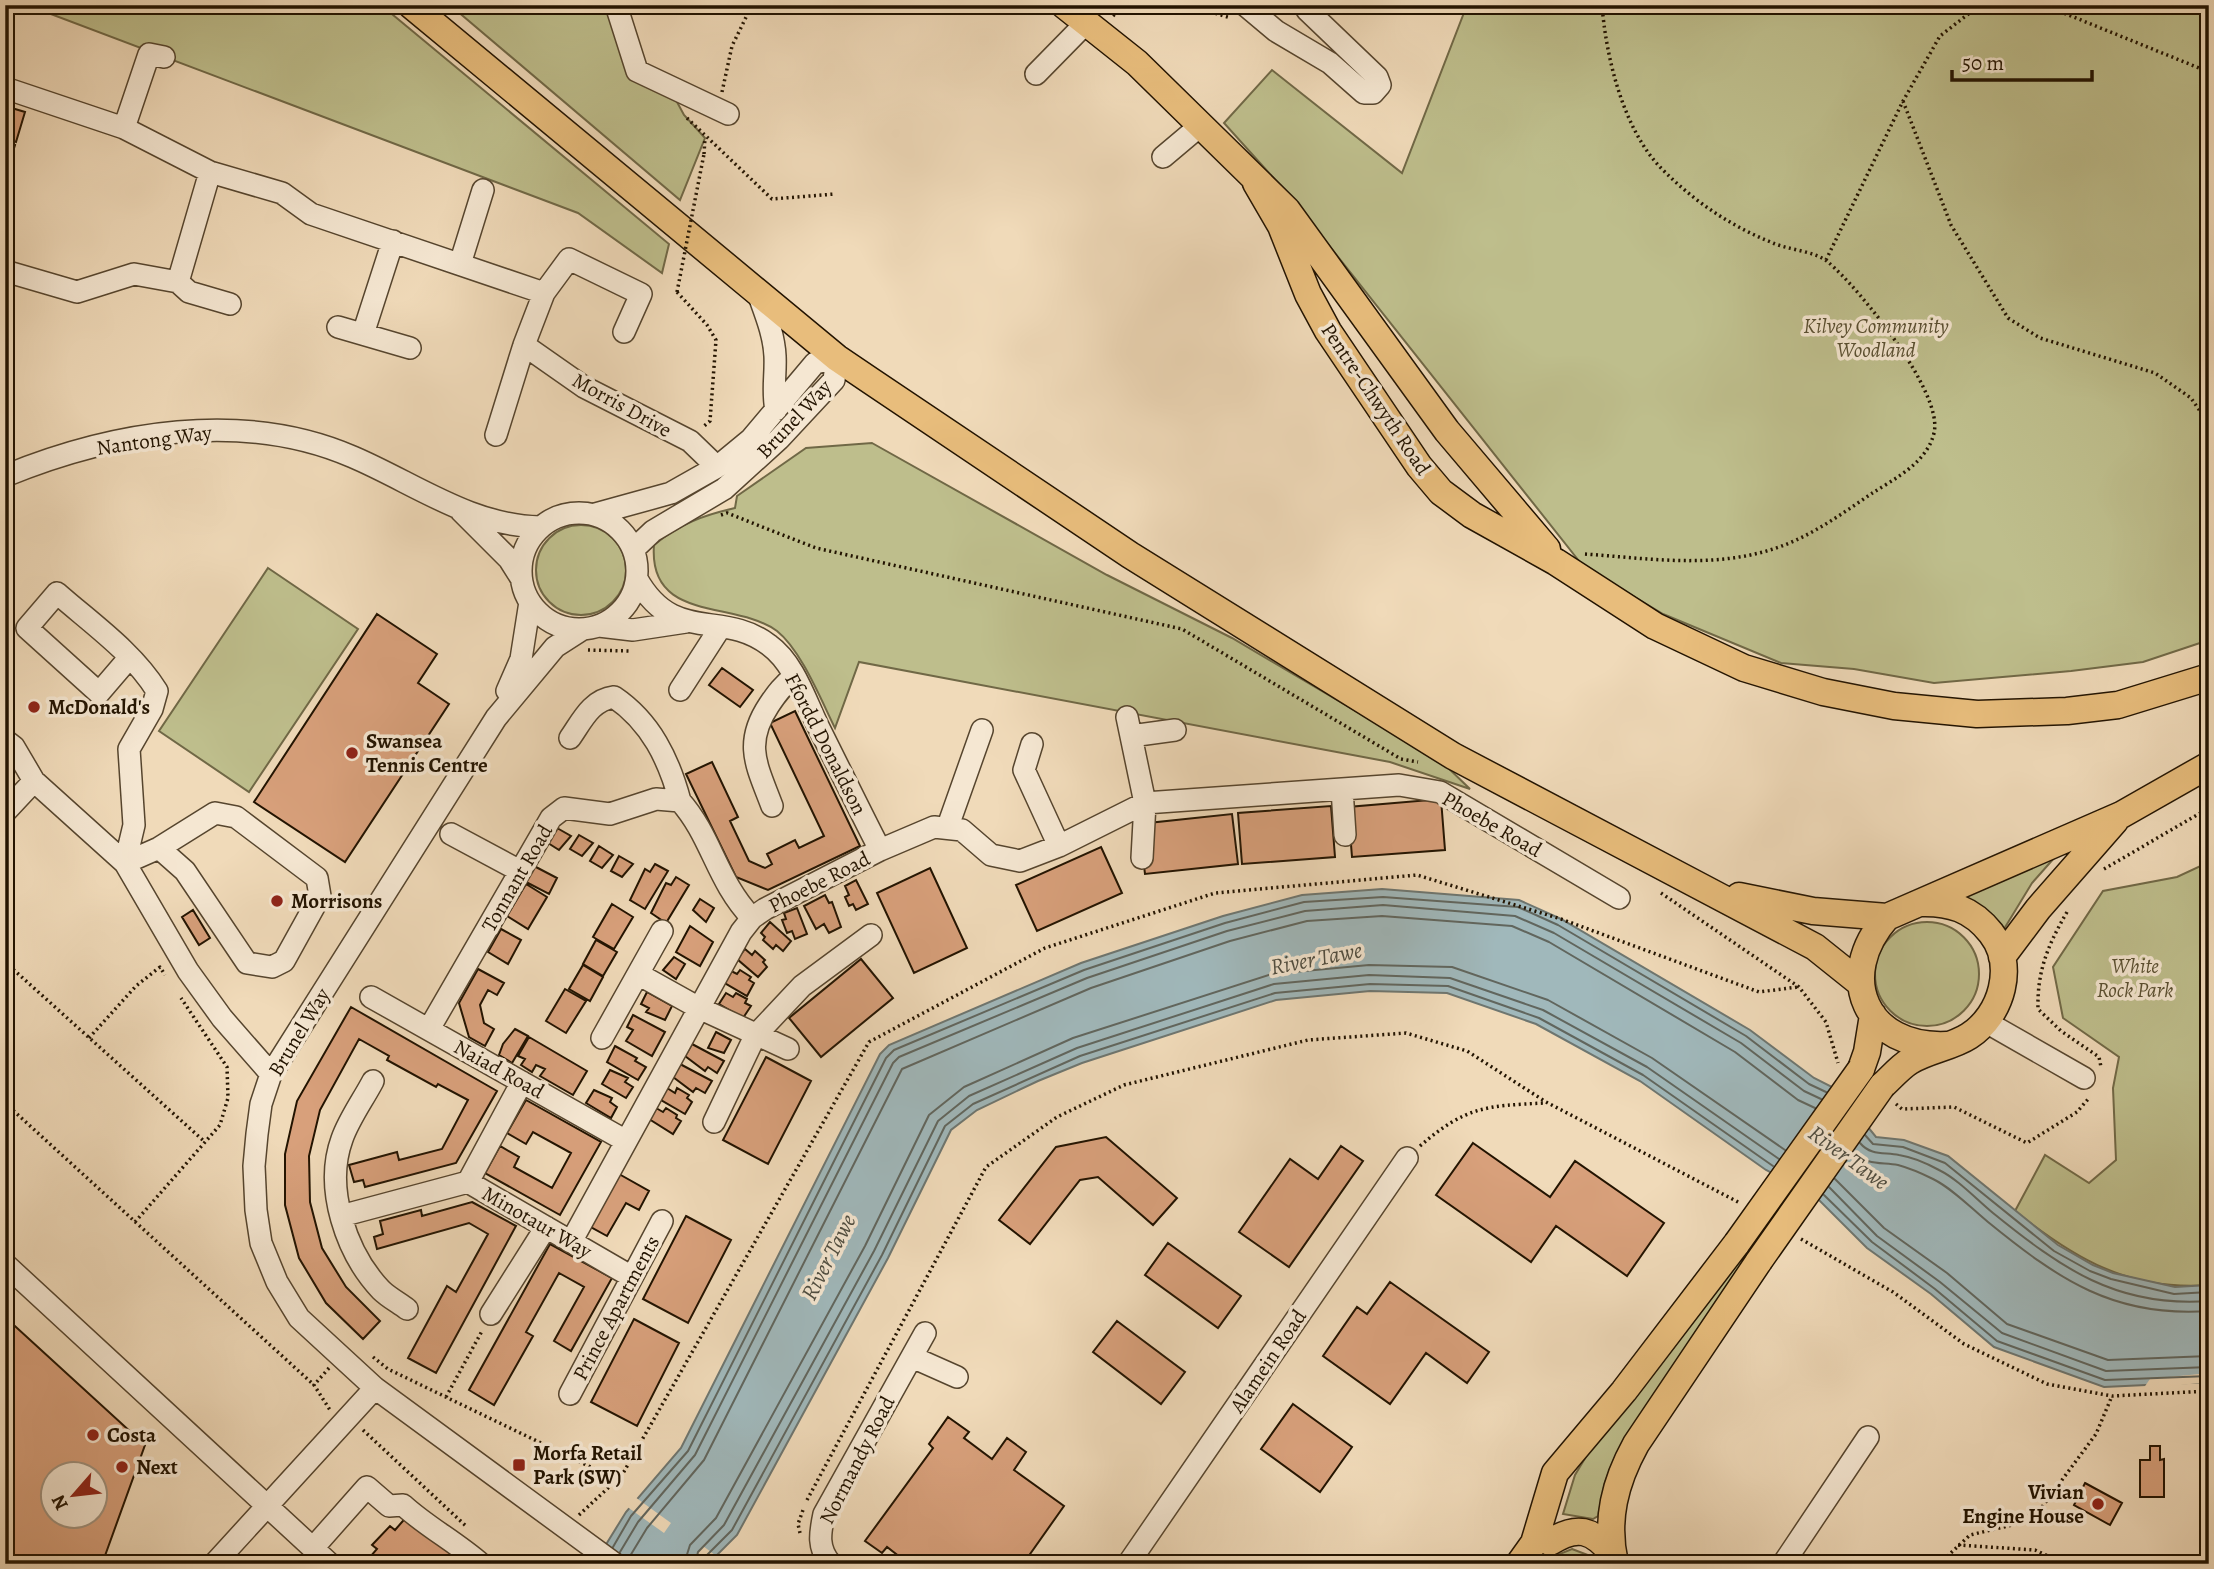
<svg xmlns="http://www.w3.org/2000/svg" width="2214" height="1569" viewBox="0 0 2214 1569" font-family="Alegreya,serif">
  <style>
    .green { fill: #bebe8c; stroke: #706846; stroke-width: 2 }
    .water { fill: #a0b8bb; stroke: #6e7670; stroke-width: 2 }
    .pier { fill: #f0dab9 }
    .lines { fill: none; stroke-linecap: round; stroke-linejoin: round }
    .shore { stroke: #61665e; stroke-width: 2 }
    .building { fill: #d8a07b; stroke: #221300; stroke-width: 2; fill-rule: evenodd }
    .minor-casing { stroke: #56452e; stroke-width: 24 }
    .major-casing { stroke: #221300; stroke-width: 29 }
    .path { stroke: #221300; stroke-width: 3.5; stroke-dasharray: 2 3.5; stroke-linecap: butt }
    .minor { stroke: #f5e7d2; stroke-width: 21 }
    .major { stroke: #e8bd7c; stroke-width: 26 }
    .major-bridge-casing { stroke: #221300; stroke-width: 29; stroke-linecap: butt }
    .path-bridge { stroke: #221300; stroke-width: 3.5; stroke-dasharray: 2 3.5; stroke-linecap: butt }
    .major-bridge { stroke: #e8bd7c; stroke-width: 26 }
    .poi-dot { fill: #8f2418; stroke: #f5e7d2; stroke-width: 2.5 }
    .labels { text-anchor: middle; stroke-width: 7; stroke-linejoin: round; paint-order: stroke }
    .park-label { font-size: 21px; font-style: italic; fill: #594f31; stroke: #f5e7d2 }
    .street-label { font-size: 21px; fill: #221300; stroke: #f5e7d2 }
    .poi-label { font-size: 21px; font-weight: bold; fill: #221300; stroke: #f5e7d2; text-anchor: start }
    .water-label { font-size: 23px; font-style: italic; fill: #4e4d41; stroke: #f5e7d2 }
  </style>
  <rect width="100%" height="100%" fill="#f0dab9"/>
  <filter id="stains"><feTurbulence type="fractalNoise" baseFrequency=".00286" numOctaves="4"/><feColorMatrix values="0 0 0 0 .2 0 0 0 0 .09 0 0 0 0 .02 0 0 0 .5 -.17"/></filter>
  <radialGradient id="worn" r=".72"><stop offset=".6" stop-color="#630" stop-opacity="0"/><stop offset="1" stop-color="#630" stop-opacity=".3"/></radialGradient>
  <!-- green -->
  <path class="green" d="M27,5H381L669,244L662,273L578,213Z
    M450,5H616L637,71L670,89L684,115L705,138L680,200Z
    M1467,5H2209V640L2143,662L2071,671L1934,683L1854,669L1781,663L1663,614L1583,566L1289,195L1224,123L1272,70L1402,173Z
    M872,443L1107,575L1232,638L1442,762L1470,789L1390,762L859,662L835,728C821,700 801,650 777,631C735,600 648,623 654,545C679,524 704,515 735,508L737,496L806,448Z
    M536 570a45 45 0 1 1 90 0a45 45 0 1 1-90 0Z
    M268,568L358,629L249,792L159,731Z
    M2063,848L2032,883L2004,929L1955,890Z
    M2209,862V1285C2129,1291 2075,1259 2015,1211L2045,1155L2089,1183L2116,1160L2113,1088L2119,1057L2063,1018L2053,967L2103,891L2177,877Z
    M1875 974a52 52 0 1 1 104 0a52 52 0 1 1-104 0Z
    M1769,1218L1773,1220L1614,1459L1605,1482L1598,1516L1593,1519L1563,1514L1575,1475L1587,1455Z
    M1572,1549L1588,1555L1594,1564H1550L1557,1555Z"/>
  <!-- water -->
  <path class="water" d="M1382,889L1519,900L1561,919L1750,1030L1814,1078L1838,1090L1876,1137L1904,1140L1948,1156L2058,1245L2093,1265L2113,1273L2175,1287L2209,1285V1382L2104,1387L1994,1347L1931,1294L1867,1248L1813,1194L1766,1170L1640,1081L1536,1024L1447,993L1370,991L1276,1000L1082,1063L1038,1081L977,1110L951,1130L888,1258L737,1535L708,1564H594L626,1512L681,1448L880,1054L889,1045L1081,963L1223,916L1302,895Z"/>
  <!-- pier -->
  <path class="pier" d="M2209,1373V1382L2143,1389L2150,1379Z
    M635,1497L671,1523L664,1533L626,1506Z
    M703,1546L719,1558L713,1564H705L695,1556Z"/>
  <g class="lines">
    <!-- shore -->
    <path class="shore" d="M1865,1135L1873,1144L1903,1147L1945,1163L2054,1251L2090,1271L2111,1279L2174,1294L2209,1292
      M1860,1143C1871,1156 1884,1152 1899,1155C1912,1157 1928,1164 1939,1170C1959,1180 1976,1199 1993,1213C2061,1268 2117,1308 2209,1301
      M1854,1152C1867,1166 1881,1162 1898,1165C1909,1168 1923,1174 1933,1179C1953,1189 1971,1208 1988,1222C2058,1279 2114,1318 2209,1311
      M1835,1179L1884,1228L1947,1273L2007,1324L2108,1360L2209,1356
      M1829,1187L1877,1236L1940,1282L2002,1333L2106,1371L2209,1367
      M1824,1195L1872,1242L1935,1289L1997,1341L2105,1380L2209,1376
      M613,1547L631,1516L688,1451L886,1058L894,1050L1084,970L1225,923L1304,902L1383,897L1518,907L1558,925L1746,1036L1809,1084L1826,1092
      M620,1552L638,1522L695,1455L893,1063L899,1057L1087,978L1227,931L1305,911L1383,905L1515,916L1554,933L1741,1043L1804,1091L1821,1099
      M627,1561L647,1528L704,1460L902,1069L1091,988L1230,941L1307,921L1382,916L1512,926L1549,942L1735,1052L1798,1100L1815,1108
      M684,1564L690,1545L716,1518L865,1246L929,1115L964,1087L1073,1038L1272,974L1369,965L1452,967L1548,1000L1652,1058L1785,1150
      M695,1564L698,1552L724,1525L874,1251L938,1121L969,1096L1077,1048L1274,984L1369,975L1450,978L1543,1010L1647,1067L1779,1159
      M704,1564L706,1556L732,1530L882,1255L945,1126L973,1104L1080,1056L1275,993L1370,984L1448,986L1539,1018L1643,1075L1773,1166"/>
  </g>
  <!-- building -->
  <path class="building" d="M5,106L25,112L16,142L5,138Z
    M5,142L15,145L6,175L5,174Z
    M377,614L437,654L418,683L449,704L345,862L254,802Z
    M722,668L753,690L740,707L709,685Z
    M795,711L860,846L768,890L736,877L686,774L712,762L738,817L730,821L749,861L765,868L772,864L767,854L795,840L799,848L824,836L770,723Z
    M1441,799L1445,850L1352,857L1348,807Z
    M1331,806L1335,857L1242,864L1238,813Z
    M1232,814L1238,864L1145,874L1139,824Z
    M557,828L571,836L559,850L548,843Z
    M579,835L593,843L582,856L570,849Z
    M599,846L613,855L602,868L590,861Z
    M1101,847L1122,893L1037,931L1016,885Z
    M619,856L633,864L622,877L611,871Z
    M655,864L668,871L645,909L630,900L645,869L650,872Z
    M534,866L557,878L549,894L526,882Z
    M930,868L967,948L914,973L877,893Z
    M676,877L689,885L666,923L651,913L666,883L671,885Z
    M856,880L868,904L856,910L853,904L849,906L845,897L849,895L845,886Z
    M526,884L547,897L528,929L507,916Z
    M825,895L829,903L832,902L841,927L829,933L824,924L816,929L804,906Z
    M700,899L714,908L706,922L693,910Z
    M612,904L633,917L614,949L593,937Z
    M797,908L807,934L795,939L792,931L787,933L782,920L786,919L784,913Z
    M193,910L210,938L199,945L182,917Z
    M770,922L791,941L783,951L776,945L773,949L763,940L765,937L761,933Z
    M690,926L713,942L700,966L676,952Z
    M501,929L521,940L508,964L488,952Z
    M596,940L617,952L603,976L583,964Z
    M745,949L752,955L755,951L765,960L763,962L767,967L758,977L737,959Z
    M674,957L685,964L676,979L663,970Z
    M861,959L893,998L821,1057L789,1018Z
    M583,965L603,977L590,1001L569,989Z
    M478,969L504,983L497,995L488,990L480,1005L484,1023L494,1029L485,1046L469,1037L459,1003Z
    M729,970L737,974L740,970L751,977L749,980L754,983L747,996L723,982Z
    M565,989L586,1001L566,1033L546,1021Z
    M647,992L672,1006L665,1020L646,1012L649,1008L641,1004Z
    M726,993L733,997L736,993L747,999L745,1003L751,1006L743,1018L719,1004Z
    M351,1007L497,1091L456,1163L365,1187L363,1180L354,1182L349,1165L397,1152L399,1160L442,1149L468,1100L438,1084L436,1087L387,1060L389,1056L359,1039L320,1110L309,1156L310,1202L322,1248L346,1287L380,1321L363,1339L326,1303L299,1258L285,1205V1154L297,1101Z
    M633,1015L665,1032L652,1056L626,1041L633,1030L627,1027Z
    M515,1029L528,1036L512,1063L499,1055L503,1044Z
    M716,1032L731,1040L724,1053L708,1048Z
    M529,1037L587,1071L573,1095L540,1076L545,1069L536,1065L532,1072L521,1065L525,1059L518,1056Z
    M692,1044L724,1061L717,1073L708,1067L705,1071L685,1056Z
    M615,1046L637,1058L635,1061L646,1067L638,1080L607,1062Z
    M766,1057L811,1081L768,1164L723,1140Z
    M680,1064L712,1081L705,1093L696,1088L693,1092L673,1077Z
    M610,1070L628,1078L625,1082L633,1087L626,1098L602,1084Z
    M667,1088L675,1093L677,1088L689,1095L687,1098L692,1102L685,1114L661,1100Z
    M594,1090L612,1098L610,1102L617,1107L611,1118L586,1103Z
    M526,1100L601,1142L560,1215L485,1173L500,1146L519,1157L514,1167L552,1188L571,1153L533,1132L526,1144L507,1133Z
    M656,1108L663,1112L666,1108L677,1115L676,1118L681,1121L673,1134L649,1119Z
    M1106,1137L1177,1198L1153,1225L1098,1177L1080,1180L1030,1244L999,1220L1056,1147Z
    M1473,1143L1550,1197L1575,1161L1664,1223L1627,1276L1556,1226L1531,1262L1436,1195Z
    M1341,1146L1363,1161L1289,1267L1239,1232L1290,1159L1318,1179Z
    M619,1174L649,1191L639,1210L626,1203L607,1236L589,1226Z
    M472,1202L516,1226L436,1373L408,1358L447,1286L456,1292L488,1234L469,1223L377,1249L374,1237L383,1234L380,1221L421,1210L422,1216Z
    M686,1216L731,1240L688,1323L643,1299Z
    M1168,1243L1241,1296L1218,1328L1145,1275Z
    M550,1244L612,1278L571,1351L554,1341L584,1287L559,1273L526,1332L533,1336L494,1405L469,1390Z
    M1390,1282L1489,1352L1467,1383L1426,1353L1390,1404L1323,1356L1357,1307L1367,1314Z
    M5,1317L145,1445L102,1564H5ZM52,1474H94V1516H52Z
    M634,1319L679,1343L637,1426L591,1402Z
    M1117,1321L1185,1372L1161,1404L1093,1352Z
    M1293,1404L1352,1447L1320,1492L1261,1449Z
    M948,1417L969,1432L964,1438L992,1459L1007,1438L1026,1452L1014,1470L1064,1506L1023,1564H931L921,1556L916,1564H909L887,1547L882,1553L865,1541L933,1448L929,1444Z
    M2150,1446H2160V1460L2164,1459V1497H2140V1460H2150Z
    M2085,1483L2122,1503L2110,1525L2074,1505Z
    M409,1514L456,1556L449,1564H364L377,1549L372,1545L390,1526L395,1530Z
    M459,1552L472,1564H449Z"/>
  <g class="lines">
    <defs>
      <path id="minor" d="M616,5L637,71L728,114
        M1245,5L1276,31L1330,63L1364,93H1373L1380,85L1377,77L1307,10
        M1036,74L1087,22
        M5,88L124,128L210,172L282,193L311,214L544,293L524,345L584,387L690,441L717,467
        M124,128L149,54L164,57
        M1163,157L1201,125
        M210,172L178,282L189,292L230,304
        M460,264L483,190
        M5,271L77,292L134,274L178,282
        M544,293L569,259L641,294L624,332
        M758,293C765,313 774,334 775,356C776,375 772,391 776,410
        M338,327L410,348
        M363,334L393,241
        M496,435L524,345
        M5,476C112,432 243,409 353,457C414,483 471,526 540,527
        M461,511L509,559L521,578
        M521 571a58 58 0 1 1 116 0a58 58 0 1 1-116 0Z
        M595,514L671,493L717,467L751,439L815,363L837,358L834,380L779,439L724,489L653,531L634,549
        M637,579C674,645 722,609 769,645C794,663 805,699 818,726C839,768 859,809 880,850
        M599,626L633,630L686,622
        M583,629L555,647L496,718L271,1074L261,1104L257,1134L254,1166L256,1210L261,1243L277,1282L299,1318L375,1388L615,1564
        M680,690L720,628
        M507,691L521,659L530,602
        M1127,717L1145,803L1142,858
        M1131,736L1175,730
        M570,738C582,721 591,700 614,697C651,722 669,760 680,801
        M5,740L14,747L34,781L125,863L188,971L222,1018L271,1074
        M1032,744L1024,770L1059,846
        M1342,789L1345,835
        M772,806C757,766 743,744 769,705C777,693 783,685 794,677
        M5,812L34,781
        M948,826L982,730
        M451,834L520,871
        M125,863L134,825L129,749L152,709L157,691C133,652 91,623 57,593L27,628L99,693L129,658
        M125,863L159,848L215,813L236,817L317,878L320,896L284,961L272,967L247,963L185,871L159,848
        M638,974L699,1008L788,1049
        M371,997L626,1141
        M1986,1022L2084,1078
        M429,1029L551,818L564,808L610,814L656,799L680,801C712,837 716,880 752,918
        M602,1038L662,931
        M373,1081C363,1100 349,1119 342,1139C324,1188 346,1253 381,1290C388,1297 399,1303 407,1309
        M714,1122L755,1036L802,986L871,935
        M468,1182L632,1277
        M468,1182L522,1082
        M341,1216L468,1182
        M571,1242L741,932L752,918L765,909L880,850L934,827L962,830L991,855L1020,861L1059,846L1145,803L1399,785L1440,792L1619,898
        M5,1264L330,1564
        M491,1314L546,1227
        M912,1357L957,1377
        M570,1394L662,1221
        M313,1548L367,1487L389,1506L403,1505C427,1527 456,1542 481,1564
        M214,1564L375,1388
        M831,1564C817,1548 820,1533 824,1514L925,1333
        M1128,1564L1407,1158
        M1783,1564L1868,1437"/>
      <path id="major" d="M411,5L837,358L871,381L1130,555L1453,756L1815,947L1860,983
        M1064,5L1137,63L1287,210L1447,431L1547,549
        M1256,183L1281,226L1308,294L1328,331L1419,466L1441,492L1472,515L1556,562L1655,626L1744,668L1823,692L1894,706L1977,714L2067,711L2118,705L2209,677
        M1739,896L1813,911L1887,917
        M2002,957L2038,909L2115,821
        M1947,1045C1866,1049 1834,977 1887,917L2121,815L2209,765
        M1861,1069L1867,1052L1873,1015
        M1882,1086C1891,1078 1900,1067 1910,1061C1928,1050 1952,1047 1969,1036C2002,1015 2016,965 1991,933C1972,909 1950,902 1920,903
        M1550,1542C1577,1525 1592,1529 1612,1553
        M1519,1564L1534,1543L1555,1473L1624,1391L1737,1243
        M1615,1564C1605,1520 1615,1482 1636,1444L1759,1261"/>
    </defs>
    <!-- minor casing -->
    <use href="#minor" class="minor-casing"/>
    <!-- major casing -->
    <use href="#major" class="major-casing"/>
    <!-- path -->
    <path class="path" d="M1178,5L1191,6L1231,18
      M2044,5L2209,72
      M1113,16L1124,5
      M722,92L732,46L752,5
      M1903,101L1951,225L2008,318L2040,338L2155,373L2191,398L2209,424
      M687,118L772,199L835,194
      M704,154L705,138
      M1826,260L1903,101L1940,36L1980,5
      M677,292L707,325L716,340L710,421L703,427
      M721,515L727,513L816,548L1182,629L1401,759L1418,762
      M1585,554C1656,559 1727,571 1794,541C1821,529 1846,511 1871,494C1894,479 1927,463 1934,433C1944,393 1859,288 1828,262C1815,251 1789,250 1773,243C1730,226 1692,200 1660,167C1623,128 1606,57 1602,5
      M588,650L629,651
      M2104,869L2209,808
      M1661,893L1799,987L1826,1022L1838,1063
      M2067,912C2048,945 2037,971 2038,1009L2061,1031L2099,1057L2101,1067
      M5,962L205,1142
      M89,1038L136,986L160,967L165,975
      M5,1103L314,1385
      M1896,1104L1902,1109L1954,1107L2027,1143L2077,1112L2089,1098
      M1420,1146C1466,1106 1486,1106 1544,1103
      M135,1222L220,1125L228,1098L227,1067L181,998
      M1801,1239L1893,1292L1964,1344L2047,1384L2112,1396L2209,1391
      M373,1357L388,1369L603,1473L622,1475L869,1042L1045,948L1215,893L1417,875L1561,919L1759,992L1798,987
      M329,1368L314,1385L330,1410
      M446,1397L482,1331
      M363,1430L467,1527
      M807,1500L986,1167L1057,1117L1124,1085L1308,1040L1406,1033L1467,1051L1546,1102L1740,1203
      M579,1515L622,1475
      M800,1533L798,1524L803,1510
      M1958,1545L2035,1550L2050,1557V1564
      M499,1556L507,1564
      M1939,1564L1970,1535L2016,1524L2042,1507L2096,1434L2112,1396"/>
    <!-- minor -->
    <use href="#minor" class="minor"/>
    <!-- major -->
    <use href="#major" class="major"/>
    <defs>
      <path id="major-bridge" d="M1737,1243L1861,1069
        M1759,1261L1882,1086"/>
    </defs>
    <!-- major-bridge casing -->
    <use href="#major-bridge" class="major-bridge-casing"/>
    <!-- path-bridge -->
    <path class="path-bridge" d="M677,292L704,154"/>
    <!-- major-bridge -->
    <use href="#major-bridge" class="major-bridge"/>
  </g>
  <!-- markers -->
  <g class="poi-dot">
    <circle cx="34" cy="707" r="7"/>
    <circle cx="352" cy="753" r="7"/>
    <circle cx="277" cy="901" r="7"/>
    <circle cx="93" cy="1435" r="7"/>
    <rect x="512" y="1458" width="14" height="14" rx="3.5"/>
    <circle cx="122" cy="1467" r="7"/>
    <circle cx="2098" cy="1504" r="7"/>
  </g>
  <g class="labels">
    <!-- park labels -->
    <g class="park-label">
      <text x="1876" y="333">Kilvey Community<tspan x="1876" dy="24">Woodland</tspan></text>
      <text x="2135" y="973">White<tspan x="2135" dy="24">Rock Park</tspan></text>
    </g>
    <!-- street labels -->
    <g class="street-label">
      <text transform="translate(1376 399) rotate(56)" y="7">Pentre-Chwyth Road</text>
      <text transform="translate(622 405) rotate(29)" y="7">Morris Drive</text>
      <text transform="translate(794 419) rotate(-47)" y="7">Brunel Way</text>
      <text transform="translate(154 440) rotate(-8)" y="7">Nantong Way</text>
      <text transform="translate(826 744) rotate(63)" y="7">Ffordd Donaldson</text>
      <text transform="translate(1492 824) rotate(30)" y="7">Phoebe Road</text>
      <text transform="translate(517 878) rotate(-60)" y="7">Tonnant Road</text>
      <text transform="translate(819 882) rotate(-27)" y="7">Phoebe Road</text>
      <text transform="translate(299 1032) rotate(-59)" y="7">Brunel Way</text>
      <text transform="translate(499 1069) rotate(29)" y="7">Naiad Road</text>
      <text transform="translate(537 1222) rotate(30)" y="7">Minotaur Way</text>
      <text transform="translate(616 1308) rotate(-62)" y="7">Prince Apartments</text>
      <text transform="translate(1268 1361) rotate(-56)" y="7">Alamein Road</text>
      <text transform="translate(857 1460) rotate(-63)" y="7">Normandy Road</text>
    </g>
    <!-- poi labels -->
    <g class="poi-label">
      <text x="48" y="714">McDonald's</text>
      <text x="366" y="748">Swansea<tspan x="366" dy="24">Tennis Centre</tspan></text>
      <text x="291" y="908">Morrisons</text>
      <text x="107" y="1442">Costa</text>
      <text x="533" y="1460">Morfa Retail<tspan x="533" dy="24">Park (SW)</tspan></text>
      <text x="136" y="1474">Next</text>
      <text x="2084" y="1499" text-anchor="end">Vivian<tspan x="2084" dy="24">Engine House</tspan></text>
    </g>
    <!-- water labels -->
    <g class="water-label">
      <text transform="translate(1316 958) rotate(-11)" y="8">River Tawe</text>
      <text transform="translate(1849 1157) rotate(36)" y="8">River Tawe</text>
      <text transform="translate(828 1257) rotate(-63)" y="8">River Tawe</text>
    </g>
  </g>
  <!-- margin -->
  <rect width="2214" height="1569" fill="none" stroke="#f0dab9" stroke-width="28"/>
  <rect x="7" y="7" width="2200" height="1555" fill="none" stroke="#221300" stroke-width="3.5"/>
  <rect x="14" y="14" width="2186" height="1541" fill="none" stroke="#221300" stroke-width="2"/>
  <!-- north arrow -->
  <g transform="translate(74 1495) rotate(242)"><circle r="33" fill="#f5e7d2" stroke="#a1927e" stroke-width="2"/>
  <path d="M0-5L12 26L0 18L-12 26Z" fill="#8f2418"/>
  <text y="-10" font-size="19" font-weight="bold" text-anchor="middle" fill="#221300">N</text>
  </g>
  <!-- scale -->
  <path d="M1952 70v10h140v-10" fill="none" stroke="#221300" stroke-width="3.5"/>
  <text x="1962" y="70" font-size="21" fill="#221300" stroke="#f5e7d2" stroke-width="5" paint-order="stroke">50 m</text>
  <rect width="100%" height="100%" filter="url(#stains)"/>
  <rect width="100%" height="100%" fill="url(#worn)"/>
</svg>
